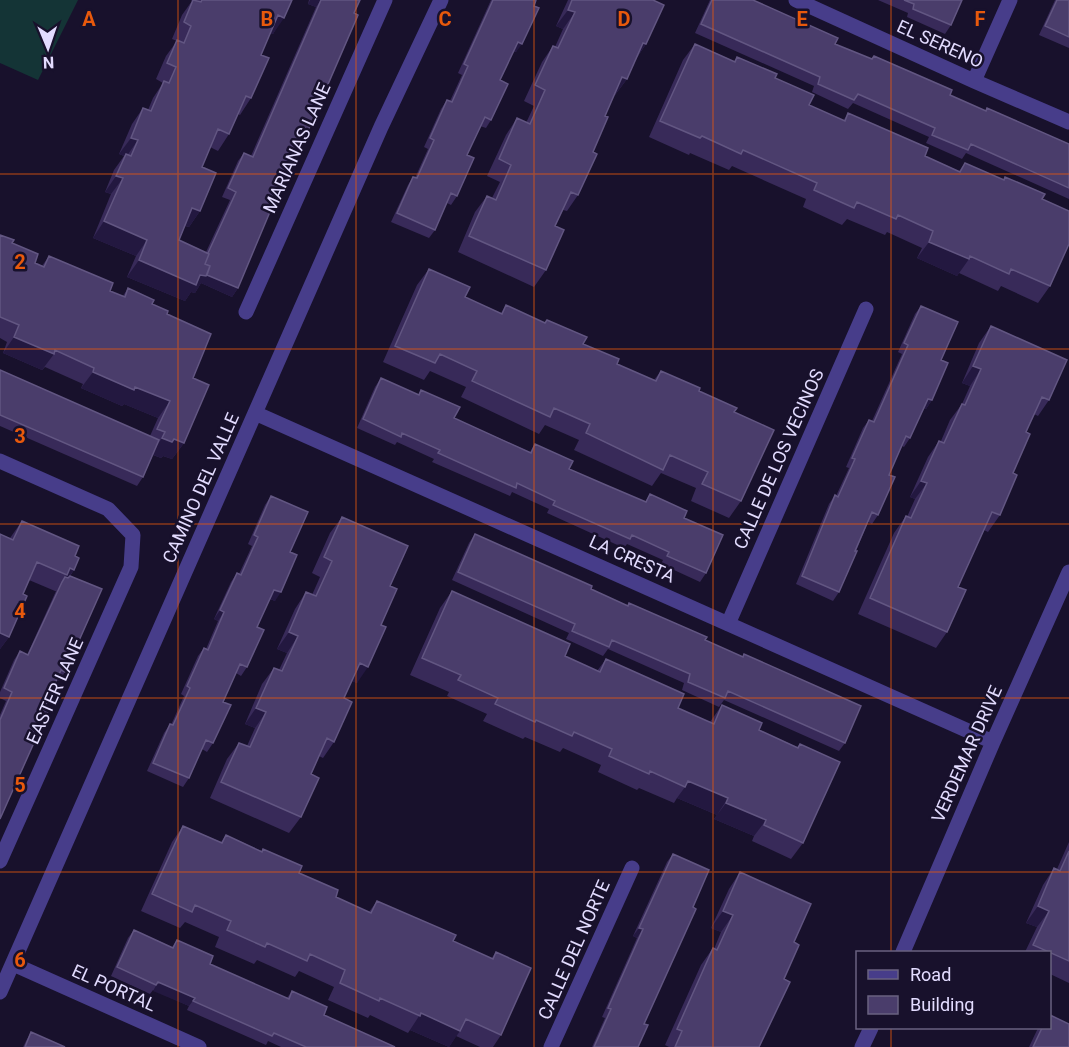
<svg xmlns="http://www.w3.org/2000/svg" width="1069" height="1047" viewBox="0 0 1069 1047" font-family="Roboto,sans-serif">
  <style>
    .green { fill: #143436 }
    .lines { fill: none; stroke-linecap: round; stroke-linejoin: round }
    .street { stroke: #473d8a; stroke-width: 15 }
    .wall { fill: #382a59 }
    .shaded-wall { fill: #231840 }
    .building { fill: #4a3d6b; stroke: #625682; stroke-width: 1.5 }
    .grid { fill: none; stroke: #e8590c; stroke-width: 1.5; stroke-opacity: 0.55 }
    .labels { text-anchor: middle; stroke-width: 5; stroke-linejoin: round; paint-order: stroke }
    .street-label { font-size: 18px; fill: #e3dcff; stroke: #18112c }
    .grid-label { font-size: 20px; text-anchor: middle; font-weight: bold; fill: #e8590c; stroke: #18112c; stroke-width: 5; stroke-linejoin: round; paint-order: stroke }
  </style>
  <rect width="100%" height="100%" fill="#18112c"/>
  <!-- green -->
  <path class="green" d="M0,0H78L38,80L0,63Z"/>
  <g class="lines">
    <!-- street -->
    <path class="street" d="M796,0L974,81L1069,122
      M974,81L1010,0
      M246,312L385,0
      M255,413L993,742
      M0,461L108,509L133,535L131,567L0,861
      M728,624L866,309
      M903,952L993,742L1069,572
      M13,964L199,1047
      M0,992L381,127L441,0
      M551,1047L632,868
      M862,1047L871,1028"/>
  </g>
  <!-- wall -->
  <path class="wall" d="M191,0H292L273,34L270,33L261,55L251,98L240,115L238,114L229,134L218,151L210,147L202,167L200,211L189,227L185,226L179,240L206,252L230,200L222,197L238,161L244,153L251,156L316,7L308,4L309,0H360L284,181L281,179L238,288L232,297L201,283L195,293L191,292L185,301L127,277L136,256L93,238L111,194L105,192L114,170L124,156L119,154L132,124L143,108L148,110L153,98L163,83L156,79L166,56L177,41L172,39L182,15L192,1Z
    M491,0H536L516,52L513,51L500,80L491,120L486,128L480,126L467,155L457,196L451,205L447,203L435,230L429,238L391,222L408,185L413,177L415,178L428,149L424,147L441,109L447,100L450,101L462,75L458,73Z
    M568,0H653L646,44L636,59L627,79L615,95H614L605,116L578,195L567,211L563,210L555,226L546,270L534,287L458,252L475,212L487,196L492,198L500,182L487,176L506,135L517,118L526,123L534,106L524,101L542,62L553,46L555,47L563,29L556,26Z
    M710,0H753L835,44L985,111L987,108L1069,144V199L966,153L962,159L926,143L929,137L853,103L848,109L812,92L814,86L695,33Z
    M878,0H962L951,25L945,34L907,17L908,13Z
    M1055,0H1069V48L1039,35Z
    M695,44L734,61L737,57L775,78L809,105L843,121L848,113L925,156L959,171L965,163L1042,199L1050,286L1038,303L1001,286L998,291L959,273L957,276L917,258L922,248L887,232L885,235L847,219L842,225L803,207L806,199L732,166L729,170L690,153L689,155L649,137L683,60Z
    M0,235L12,243L35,263L42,266L49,256L110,291L123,296L128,288L167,314L193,378L184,443L172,459L163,456L161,458L153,455L143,477L137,486L0,426V370L150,436L158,418L124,404L122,406L81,388L83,384L45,367L42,370L3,353L7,342L0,338Z
    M429,269L465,297L501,313L506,305L545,323L547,320L583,344L617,364L654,380L661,371L734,412L741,501L729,518L691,501L696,488L661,473L652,486L574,450L579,440L545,425L539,434L461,397L466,387L430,371L424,380L383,362L417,285Z
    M921,306L941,360L932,400L926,409L924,408L910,438L904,447L902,446L889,475L878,515L872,524L868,522L839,592L833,601L796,584L829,504L835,495L836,496L849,468L846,467L863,428L869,420L872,421L902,354L898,352L915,314Z
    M991,326L1049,400L1038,416L1034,414L1026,432L1000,515L988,532L984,530L958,587L947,632L936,648L858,614L894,533L906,516L907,517L915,499L910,497L928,457L939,441H941L950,420L962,404L970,386L962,383L979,343Z
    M381,378L418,395L421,390L454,418L530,452L535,444L569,469L645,502L650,494L684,518L706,573L700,582L661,564L663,560L627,544L624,548L547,513L549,509L512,492L510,496L432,462L434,459L397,442L395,445L357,428L375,387Z
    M271,496L290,552L275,601L270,599L257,627L247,667L241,676L236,673L223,702L213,743L207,752L202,749L189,778L183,787L147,771L164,733L170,724L171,725L184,696L181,694L198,656L204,648L206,649L218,621L214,619L231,582L237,573L239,574L252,546L248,544L265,505Z
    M342,517L390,586L381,625L357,683L352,681L344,698L334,742L323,758L319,756L311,774L301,817L289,833L210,798L227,759L239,743L247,746L255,728L245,724L262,684L274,668L279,670L287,653L277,649L295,609L306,592L312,595L320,577L312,573L330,533Z
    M22,521L75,556L74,570L70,576L65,672L59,681L57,679L45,707L0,819V715L6,701L0,698V692L14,660L20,651L27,655L56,591H55L29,580L23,594L9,637L0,649V534L10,538Z
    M475,534L591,589L743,657L744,654L845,743L839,751L724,700L719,707L682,690L684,683L608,649L603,656L566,639L569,633L452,580L469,543Z
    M452,591L565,656L597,671L606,659L678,708L710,722L722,705L759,730L797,747L800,744L803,843L791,859L752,841L754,836L714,819L717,815L677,798L674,803L639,788L637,790L598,772L601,765L563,748L560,752L525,737L523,739L483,721L487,714L447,696L449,692L410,675L440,608Z
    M183,826L221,842L226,835L262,851L263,849L336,897L369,912L377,901L453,941L491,959L496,952L501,1035L493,1047H480L456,1036L449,1047L410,1030L408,1033L370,1015L368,1018L328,1000L334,987L299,971L295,977L257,960L254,964L215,947L219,937L185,922L180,928L141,911L172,842Z
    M1069,842V983L1050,974V952H1025L1037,927L1026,923L1043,885L1054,868L1057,869Z
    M673,854L693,907L644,1024L638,1047H592L605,1018L602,1017L637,938L633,936L667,862Z
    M740,872L794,942L784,979L759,1047H669L665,1045L701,965L713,948L714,949L721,932L711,928L729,889Z
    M134,930L172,947L177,940L210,964L287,998L292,991L324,1015L395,1047H281L268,1041L266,1045L187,1010L189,1006L153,990L150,994L111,976L128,938Z
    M1038,1028H1050L1069,1047H1029Z
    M31,1032L65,1047H23L26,1041Z"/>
  <!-- shaded-wall -->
  <path class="shaded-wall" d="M310,0H321L316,7L308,4Z
    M568,10L575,12L563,29L556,26Z
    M278,15L284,18L273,34L267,32Z
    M518,42L522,44L516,52L512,50Z
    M643,43L646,44L635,60Z
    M622,77L627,79L615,95L611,93Z
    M131,138L138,140L126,157V154L124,156L119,154Z
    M284,170L290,172L284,181L278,179Z
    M116,176L123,178L111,194L105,192Z
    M192,208L200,211L189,227L181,224Z
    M104,221L147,240L136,256L93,238Z
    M929,242L969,259L957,276L917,258Z
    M139,260L199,272L238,288L232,297L201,283L195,293L191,292L185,301L127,277Z
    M14,337L54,354L42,370L3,353Z
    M973,366L981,369L970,386L962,383Z
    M93,372L135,387L170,401L158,418L124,404L122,406L81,388Z
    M928,399L932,400L926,409L922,408Z
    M162,438L174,439L184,443L172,459L163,456L161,458L151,454Z
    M921,481L927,483L915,499L910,497Z
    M70,568L74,570L62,586V582Z
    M274,590L281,592L275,601L268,598Z
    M220,610L224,612L218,621L214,619Z
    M289,632L298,636L287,653L277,649Z
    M0,633L9,637L0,649Z
    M360,663L368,667L357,683L348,680Z
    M256,708L266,712L255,728L245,724Z
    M688,781L728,798L717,815L677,798L685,787Z
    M726,803L766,820L754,836L714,819Z
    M1038,906L1049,911L1037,927L1026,923Z
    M723,911L733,915L721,932L711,928Z
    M639,928L643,929L637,938L633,936Z
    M158,982L195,998L189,1006L153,991Z
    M421,1013L460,1031L449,1047L410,1030Z"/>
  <!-- building -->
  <path class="building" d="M193,0L201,2L202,0H292L284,18L278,15L261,55L269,58L251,98L246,96L229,134L218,129L202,167L216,173L200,211L192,208L179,240L209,254L205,264L210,266L206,276L200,275L196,285L139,260L147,240L104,221L123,178L116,176L126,154L131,156L138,140L131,138L143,108L151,111L164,81L169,83L176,67L167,63L177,40L184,43L191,26L184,22Z
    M321,0H360L354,13L358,15L290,172L284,170L269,206L272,207L238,288L207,275L210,266L205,264L209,254L208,253L236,192L228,188L244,153L253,157Z
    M493,0H536L534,6L539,8L522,44L518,42L500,80L508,84L491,120L485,117L467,155L474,158L457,196L451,193L435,230L397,213L413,177L417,178L434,140L430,138L447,100L452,102L468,66L464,64Z
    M572,0H653L664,5L646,44L643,43L627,79L622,77L605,116L608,117L593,152L597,154L578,195L571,192L555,226L564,230L546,270L469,236L487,196L496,200L511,165L499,159L517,118L530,124L545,90L535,85L553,46L558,48L575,12L568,10Z
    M712,0H753L838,38L835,44L872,59L874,56L952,90L950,95L986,111L987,108L1069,144V188L971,144L968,150L932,135L935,128L858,94L854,100L818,84L820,77L701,24Z
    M904,0H962L951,25L913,9L914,4Z
    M1057,0H1069V37L1045,26Z
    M695,44L735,62L737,57L777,74L775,78L814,95L809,105L845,121L848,113L928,148L925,156L960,172L965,163L1004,180L1005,177L1045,194L1042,199L1069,211V244L1050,286L1011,269L1009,274L970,256L969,259L929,242L933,231L898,215L896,219L857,202L854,208L814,190L817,183L743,150L741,154L702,136L700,138L660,121Z
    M0,235L14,240L12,243L38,254L35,263L44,267L49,256L113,283L110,291L125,297L128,288L154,300L152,304L168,311L167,314L211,334L193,378L209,385L184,443L174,439L172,442L162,438L165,432L157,429L170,401L135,387L134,390L93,372L94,368L55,350L54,354L14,337L19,325L0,317Z
    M429,269L470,287L465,297L502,314L506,305L545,323L547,320L587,337L583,344L619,359L617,364L656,381L661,371L700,388L699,391L737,408L734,412L774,430L741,501L702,484L708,472L670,455L663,470L586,433L590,424L554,408L550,417L472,381L477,371L440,354L435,363L395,346Z
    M921,306L958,322L941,360L948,363L932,400L928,399L910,438L906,436L889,475L895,477L878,515L872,512L855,551H857L839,592L802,576L835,495L838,497L855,459L852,458L869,420L874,422L908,345L904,343Z
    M991,326L1067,360L1049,400L1042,397L1026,432L1030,434L1013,473L1017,475L1000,515L992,512L958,587L966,590L947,632L870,598L906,516L911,518L927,483L921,481L939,441L944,443L962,404L965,405L981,369L973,366Z
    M0,370L159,440L143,477L0,415Z
    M381,378L419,395L421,390L460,407L454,418L531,453L535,444L573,461L569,469L606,485L646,502L650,494L687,511L684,518L723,535L706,573L667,556L669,552L632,535L630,539L553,505L555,501L517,483L516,488L438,453L440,450L402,433L401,437L363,419Z
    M271,496L308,512L290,552L297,555L281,592L274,590L257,627L264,630L247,667L240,664L223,702L231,705L213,743L206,740L189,778L153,763L170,724L173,725L190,688L187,686L204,648L208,650L224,612L220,610L237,573L241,575L258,537L254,535Z
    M342,517L408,546L390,586L397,589L381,625L386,627L368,667L360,663L344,698L352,702L334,742L327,738L311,774L319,778L301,817L221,782L239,743L250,747L266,712L256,708L274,668L282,671L298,636L289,632L306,592L316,596L332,561L324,557Z
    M22,521L79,546L75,556L79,558L74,570L70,568L67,575L37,562L23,594L27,596L9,637L0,633V534L13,540Z
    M475,534L592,586L591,589L628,606L629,603L707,637L705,640L743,657L744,654L861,706L845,743L728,691L725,698L688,682L690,674L612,640L609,647L572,631L575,624L458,572Z
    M70,576L102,589L65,672L61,670L45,707L49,709L0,819V720L12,692L4,688L20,651L28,655L62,582L65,577L68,578Z
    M452,591L570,644L565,656L600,672L606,659L684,694L678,708L714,724L722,705L762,723L759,730L798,748L800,744L840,762L803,843L764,825L766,820L726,803L728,798L688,781L685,787L650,771L649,774L609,756L612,749L574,732L572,736L536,720L535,722L495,704L498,698L458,680L461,675L422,658Z
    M183,826L222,843L226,835L262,852L263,849L302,866L299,873L338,890L336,897L371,913L377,901L456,935L453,941L493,959L496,952L531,968L501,1035L466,1019L460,1031L421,1013L420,1016L380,998L379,1001L340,983L345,970L310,954L307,961L267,943L265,947L227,930L231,921L195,905L192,912L152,894Z
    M1069,851V961L1033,945L1049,911L1038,906L1054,868L1060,871Z
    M673,854L709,870L693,907L696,909L644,1024L648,1025L638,1047H594L611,1009L608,1008L643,929L639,928Z
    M740,872L811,904L794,942L799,945L784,979L790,982L759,1047H675L682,1031L677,1029L713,948L717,950L733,915L723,911Z
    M134,930L173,948L177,940L213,956L210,964L289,999L292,991L327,1007L324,1015L395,1047H306L274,1033L272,1036L193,1001L195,998L158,982L156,985L117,967Z
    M1050,1015L1069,1024V1047H1033L1042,1028H1050Z
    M31,1032L65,1047H25Z"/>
  <!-- grid -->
  <path class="grid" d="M178,0V1047M356,0V1047M534,0V1047M713,0V1047M891,0V952M0,174H1069M0,349H1069M0,524H1069M0,698H1069M0,872H1069M891,1028V1047"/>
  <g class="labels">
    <!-- street labels -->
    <g class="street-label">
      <text transform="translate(940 44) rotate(24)" y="6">EL SERENO</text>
      <text transform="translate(297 148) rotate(-66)" y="6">MARIANAS LANE</text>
      <text transform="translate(779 459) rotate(-66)" y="6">CALLE DE LOS VECINOS</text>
      <text transform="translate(201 488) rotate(-66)" y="6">CAMINO DEL VALLE</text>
      <text transform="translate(632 559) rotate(24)" y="6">LA CRESTA</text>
      <text transform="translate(55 691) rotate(-66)" y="6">EASTER LANE</text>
      <text transform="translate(967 754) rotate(-66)" y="6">VERDEMAR DRIVE</text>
      <text transform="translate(574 950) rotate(-66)" y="6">CALLE DEL NORTE</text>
      <text transform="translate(114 988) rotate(24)" y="6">EL PORTAL</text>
    </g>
  </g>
  <g class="grid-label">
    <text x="89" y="26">A</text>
    <text x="267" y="26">B</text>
    <text x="445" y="26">C</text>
    <text x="624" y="26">D</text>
    <text x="802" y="26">E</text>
    <text x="980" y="26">F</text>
    <text x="20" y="269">2</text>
    <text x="20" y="443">3</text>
    <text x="20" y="618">4</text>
    <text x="20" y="792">5</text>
    <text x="20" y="967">6</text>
  </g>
  <!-- legend -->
  <rect x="856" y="951" width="195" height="78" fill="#18112c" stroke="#696280" stroke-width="1.5"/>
  <rect x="868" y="970" width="30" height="9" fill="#473d8a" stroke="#696280" stroke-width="1.5"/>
  <text x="910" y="981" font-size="18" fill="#e3dcff">Road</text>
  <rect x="868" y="996" width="30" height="18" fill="#4a3d6b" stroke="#696280" stroke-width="1.5"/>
  <text x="910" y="1011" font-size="18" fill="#e3dcff">Building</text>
  <!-- north arrow -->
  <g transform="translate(48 48) rotate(178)" stroke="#18112c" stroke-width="4.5" paint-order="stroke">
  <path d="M0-4.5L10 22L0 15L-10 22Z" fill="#e3dcff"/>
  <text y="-9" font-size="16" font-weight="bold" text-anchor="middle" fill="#e3dcff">N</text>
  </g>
</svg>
